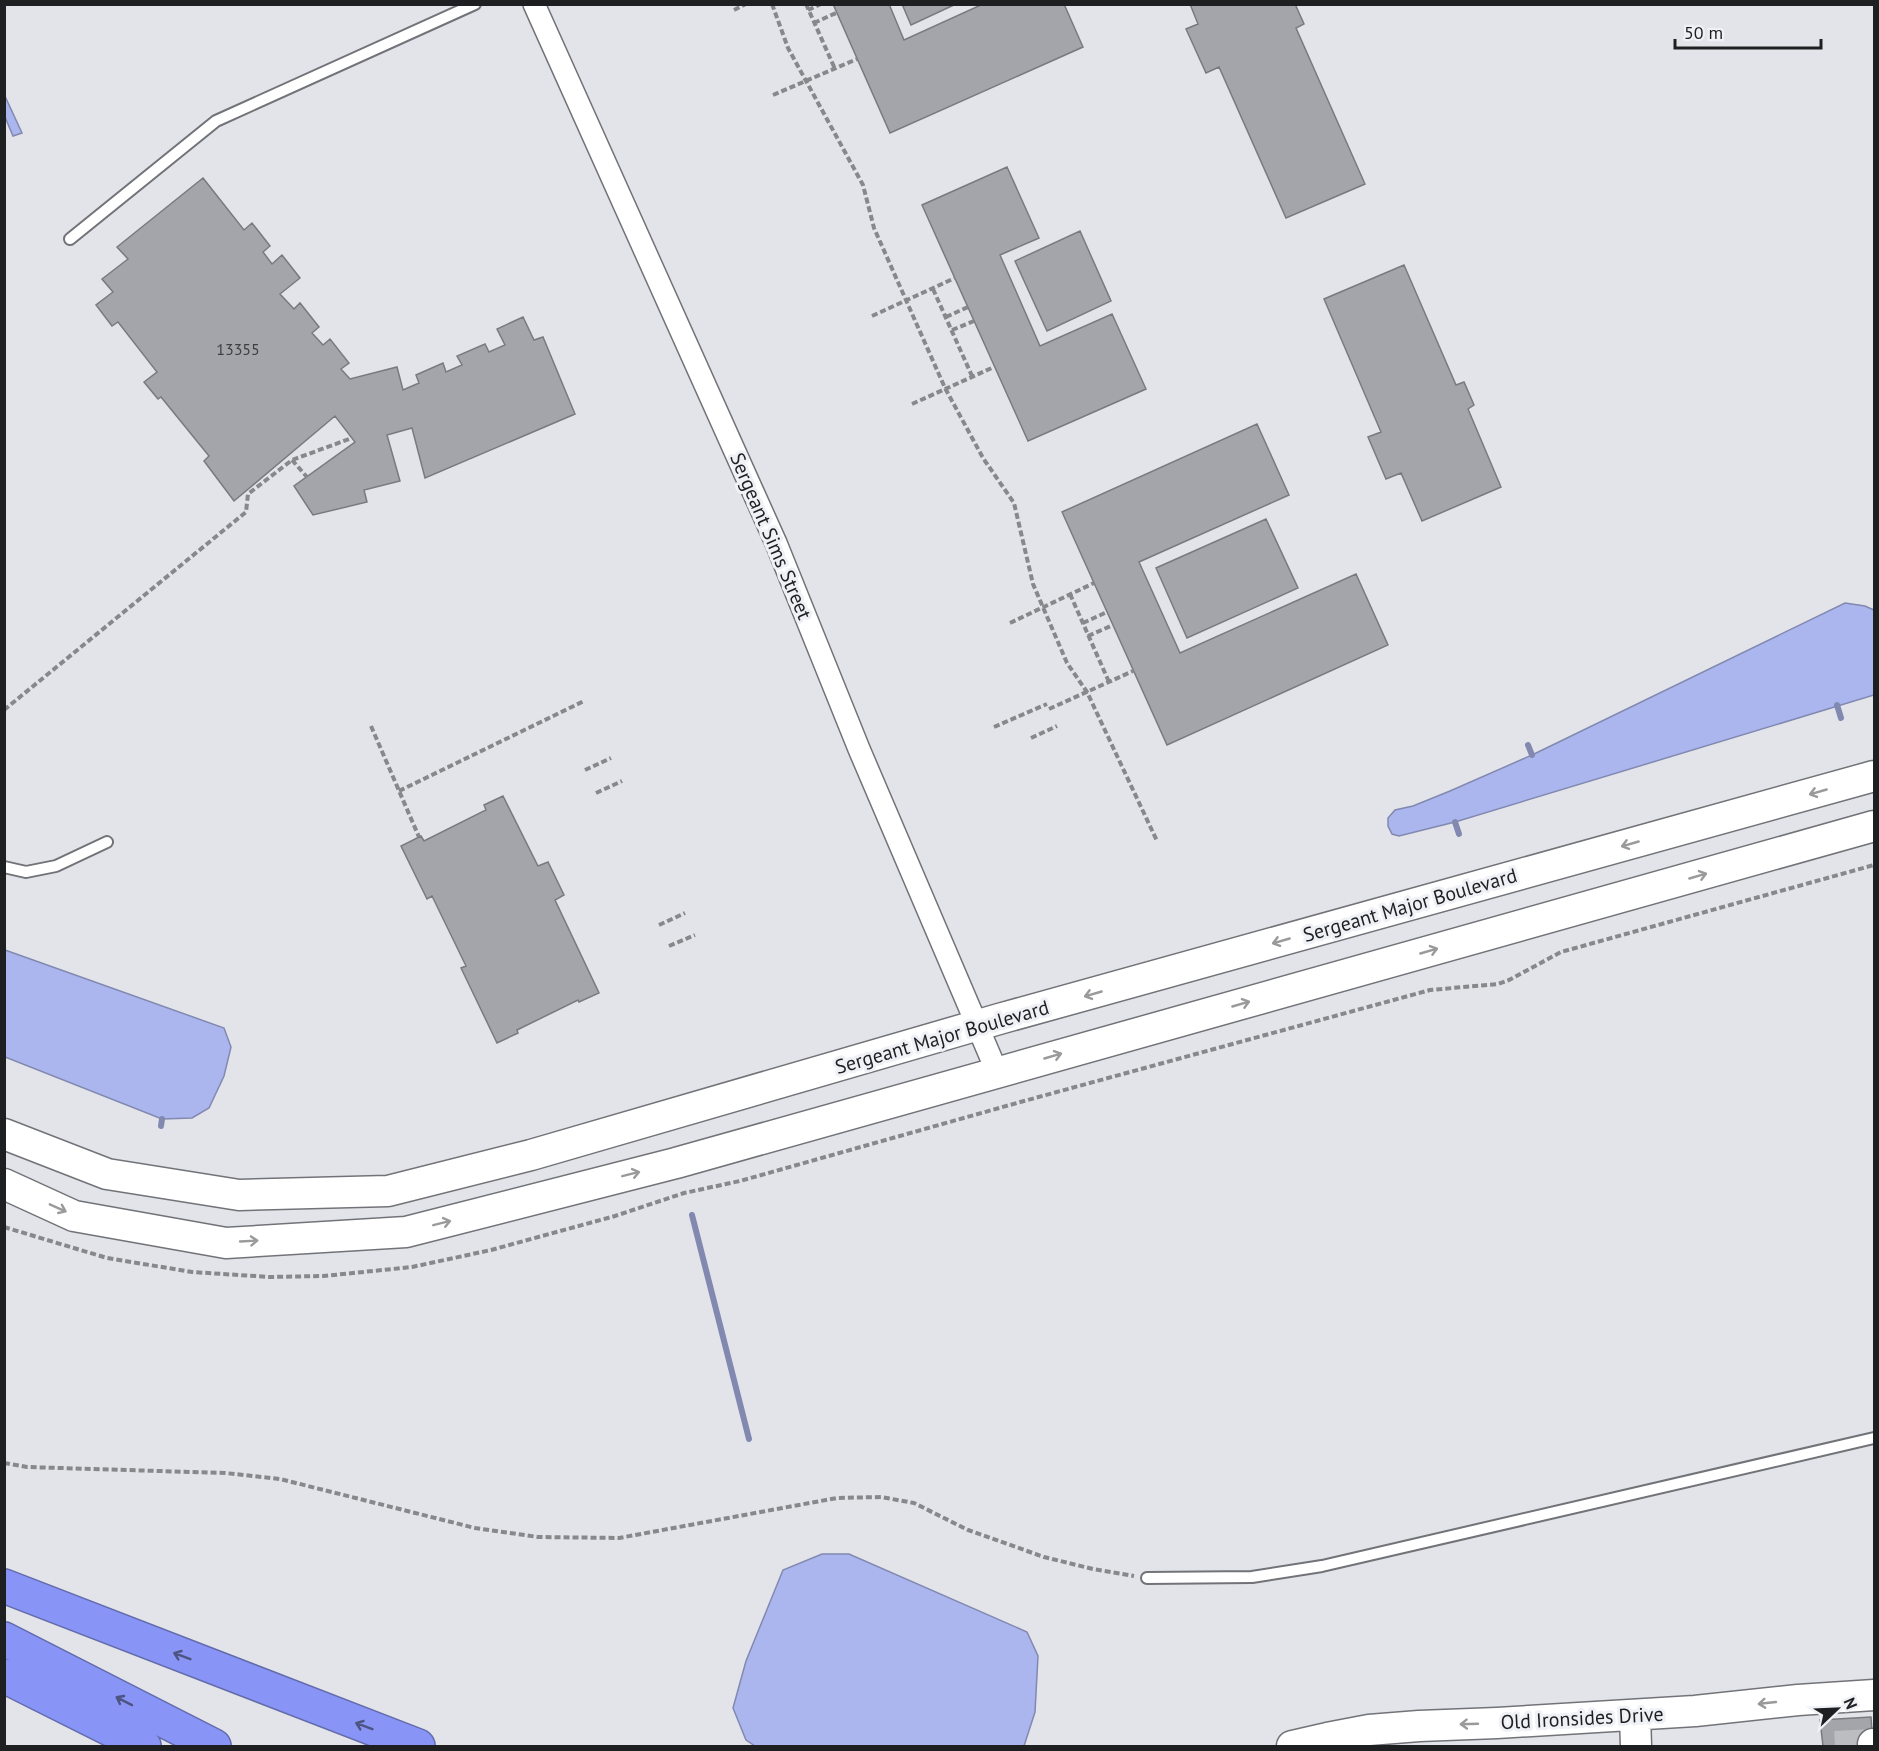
<svg xmlns="http://www.w3.org/2000/svg" width="1879" height="1751" viewBox="0 0 1879 1751" font-family="'PT Sans',sans-serif">
  <style>
    .water { fill: #acb6ee; stroke: #8189b0; stroke-width: 1.5 }
    .lines { fill: none; stroke-linecap: round; stroke-linejoin: round }
    .stream { stroke: #8189b0; stroke-width: 6 }
    .building { fill: #a4a5aa; stroke: #797a7f; stroke-width: 1.5 }
    .secondary-tunnel { stroke: #bcbdc1; stroke-width: 30; stroke-dasharray: 30 15; stroke-linecap: butt }
    .lane-casing { stroke: #727378; stroke-width: 14 }
    .street-casing { stroke: #727378; stroke-width: 24 }
    .secondary-casing { stroke: #727378; stroke-width: 33 }
    .highway-casing { stroke: #636cab; stroke-width: 36 }
    .path { stroke: #87888b; stroke-width: 4; stroke-dasharray: 6 3; stroke-linecap: butt }
    .lane { stroke: #fff; stroke-width: 10 }
    .street { stroke: #fff; stroke-width: 21 }
    .secondary { stroke: #fff; stroke-width: 30 }
    .highway { stroke: #8895f6; stroke-width: 33 }
    .oneway { stroke: #9a9a9b }
    .oneway2 { stroke: #4e5481 }
    .labels { text-anchor: middle; stroke-width: 6; stroke-linejoin: round; paint-order: stroke }
    .number-label { font-size: 16px; fill: #404043 }
    .street-label { font-size: 20px; fill: #1e1f21; stroke: #f0f1f7 }
  </style>
  <rect width="100%" height="100%" fill="#e3e4e9"/>
  <!-- water -->
  <path class="water" d="M4,94L22,133L13,136L5,117Z
    M1845,603L1865,606L1874,610V695L1455,822L1399,836L1392,834L1388,826V818L1395,810L1413,806L1450,791L1532,755Z
    M5,950L224,1028L231,1047L224,1076L209,1108L192,1118L162,1119L5,1057Z
    M822,1554H849L1027,1632L1038,1656L1035,1712L1024,1746H755L746,1740L733,1708L746,1661L783,1570Z"/>
  <g class="lines">
    <!-- stream -->
    <path class="stream" d="M1837,705L1841,718
      M1528,745L1532,755
      M1455,822L1459,834
      M161,1126L162,1119
      M692,1215L749,1439"/>
  </g>
  <!-- building -->
  <path class="building" d="M833,4H889L904,40L983,4H1064L1083,47L890,133Z
    M902,4H956L911,25Z
    M1190,4H1295L1304,24L1296,28L1365,184L1286,218L1219,67L1206,73L1186,29L1198,24Z
    M1007,167L1039,238L1000,255L1040,346L1112,314L1146,389L1028,441L922,205Z
    M203,178L244,230L252,223L270,246L263,252L272,264L282,255L300,278L280,294L294,309L300,303L319,327L312,333L323,345L330,339L349,363L341,369L350,379L397,367L403,390L419,383L416,375L443,363L446,372L462,365L457,356L485,344L489,352L505,345L497,329L523,317L534,340L543,337L575,414L425,478L412,428L387,435L400,481L364,490L367,502L313,515L294,486L355,442L335,416L234,501L204,461L209,456L161,397L158,399L144,382L157,372L118,322L112,326L96,305L113,292L102,279L128,259L117,247Z
    M1080,231L1111,301L1047,331L1015,261Z
    M1404,265L1456,385L1464,382L1474,405L1468,409L1501,487L1422,521L1401,473L1386,479L1368,437L1381,432L1324,299Z
    M1257,424L1289,495L1139,562L1180,653L1356,574L1388,645L1167,745L1062,512Z
    M1266,519L1298,588L1187,638L1156,568Z
    M503,796L538,866L548,862L564,895L555,900L599,993L579,1002L578,1000L517,1030L518,1033L497,1043L461,968L466,966L432,896L427,899L401,846L421,836L424,841L486,810L484,805Z
    M1871,1717L1873,1746H1823L1820,1720Z"/>
  <g class="lines">
    <!-- secondary-tunnel -->
    <path class="secondary-tunnel" d="M1835,1746L1873,1744"/>
    <defs>
      <path id="lane" d="M70,239L216,121L475,4
        M4,867L26,872L56,866L107,842
        M1147,1578L1252,1577L1322,1566L1874,1438"/>
      <path id="street" d="M534,4L776,543L859,749L997,1072"/>
      <path id="secondary" d="M4,1134L107,1174L239,1195L388,1191L531,1155L999,1019L1874,776
        M4,1184L74,1216L226,1243L406,1232L676,1163L1874,826
        M1635,1715L1636,1746
        M1873,1744H1874
        M1292,1746L1327,1738L1369,1730L1419,1726L1497,1723L1695,1711L1798,1700L1874,1695"/>
      <path id="highway" d="M4,1586L418,1746
        M4,1639L214,1746
        M4,1676L144,1746"/>
    </defs>
    <!-- lane casing -->
    <use href="#lane" class="lane-casing"/>
    <!-- street casing -->
    <use href="#street" class="street-casing"/>
    <!-- secondary casing -->
    <use href="#secondary" class="secondary-casing"/>
    <!-- highway casing -->
    <use href="#highway" class="highway-casing"/>
    <!-- path -->
    <path class="path" d="M772,4L788,48L863,185L874,228L945,388L983,458L1014,503L1033,584L1067,663L1087,692L1157,841
      M806,4L835,69
      M734,10L746,4
      M808,10L821,4
      M814,23L836,13
      M773,95L857,59
      M933,289L972,376
      M872,316L955,278
      M946,317L968,307
      M952,330L974,321
      M912,404L994,367
      M292,460L307,477
      M1070,594L1109,682
      M1010,623L1094,583
      M1083,623L1107,612
      M1088,636L1113,625
      M1049,709L1133,671
      M4,710L246,512L248,494L292,460L352,438
      M371,726L419,837
      M994,727L1047,704
      M1031,738L1057,726
      M585,770L611,758
      M399,791L584,701
      M596,793L622,781
      M659,925L685,913
      M669,946L695,935
      M4,1227L107,1258L192,1272L270,1277L324,1276L412,1267L491,1250L615,1216L684,1193L740,1181L1024,1101L1430,990L1498,984L1509,980L1561,952L1874,865
      M4,1463L27,1467L225,1473L280,1479L475,1528L538,1537L619,1538L837,1498L881,1497L914,1503L968,1530L1044,1557L1093,1569L1134,1576"/>
    <!-- lane -->
    <use href="#lane" class="lane"/>
    <!-- street -->
    <use href="#street" class="street"/>
    <!-- secondary -->
    <use href="#secondary" class="secondary"/>
    <!-- highway -->
    <use href="#highway" class="highway"/>
  </g>
  <!-- one-way arrows -->
  <defs><path id="oneway-shaft" d="M-6 0H5M1.5-3L5.5 0L1.5 3" fill="none" stroke-width="1.6" stroke-linecap="round" stroke-linejoin="round" transform="scale(1.5)"/></defs>
  <g class="oneway">
    <use href="#oneway-shaft" transform="translate(1818 792) rotate(164)"/>
    <use href="#oneway-shaft" transform="translate(1630 844) rotate(164)"/>
    <use href="#oneway-shaft" transform="translate(1698 876) rotate(-16)"/>
    <use href="#oneway-shaft" transform="translate(1281 941) rotate(164)"/>
    <use href="#oneway-shaft" transform="translate(1429 951) rotate(-16)"/>
    <use href="#oneway-shaft" transform="translate(1093 994) rotate(164)"/>
    <use href="#oneway-shaft" transform="translate(1241 1004) rotate(-16)"/>
    <use href="#oneway-shaft" transform="translate(1053 1056) rotate(-16)"/>
    <use href="#oneway-shaft" transform="translate(631 1174) rotate(-14)"/>
    <use href="#oneway-shaft" transform="translate(58 1208) rotate(24)"/>
    <use href="#oneway-shaft" transform="translate(442 1223) rotate(-14)"/>
    <use href="#oneway-shaft" transform="translate(249 1241) rotate(-3)"/>
    <use href="#oneway-shaft" transform="translate(1767 1703) rotate(174)"/>
    <use href="#oneway-shaft" transform="translate(1469 1724) rotate(178)"/>
  </g>
  <g class="oneway2">
    <use href="#oneway-shaft" transform="translate(182 1656) rotate(-159)"/>
    <use href="#oneway-shaft" transform="translate(124 1701) rotate(-153)"/>
    <use href="#oneway-shaft" transform="translate(364 1726) rotate(-159)"/>
  </g>
  <g class="labels">
    <!-- number labels -->
    <g class="number-label">
      <text x="238" y="355">13355</text>
    </g>
    <!-- street labels -->
    <g class="street-label">
      <text transform="translate(771 536) rotate(67)" y="7">Sergeant Sims Street</text>
      <text transform="translate(1410 905) rotate(-16)" y="7">Sergeant Major Boulevard</text>
      <text transform="translate(942 1037) rotate(-16)" y="7">Sergeant Major Boulevard</text>
      <text transform="translate(1582 1718) rotate(-3)" y="7">Old Ironsides Drive</text>
    </g>
  </g>
  <!-- border -->
  <rect width="1879" height="1751" fill="none" stroke="#1e1f21" stroke-width="12"/>
  <!-- north arrow -->
  <g transform="translate(1837 1709) rotate(67)" stroke="#f0f1f7" stroke-width="4.5" paint-order="stroke">
  <path d="M0-4.5L10 22L0 15L-10 22Z" fill="#1e1f21"/>
  <text y="-9" font-size="16" font-weight="bold" text-anchor="middle" fill="#1e1f21">N</text>
  </g>
  <!-- scale -->
  <path d="M1675 39v9h146v-9" fill="none" stroke="#1e1f21" stroke-width="3"/>
  <text x="1684" y="39" font-size="18" fill="#1e1f21" stroke="#f0f1f7" stroke-width="4.5" paint-order="stroke">50 m</text>
</svg>
